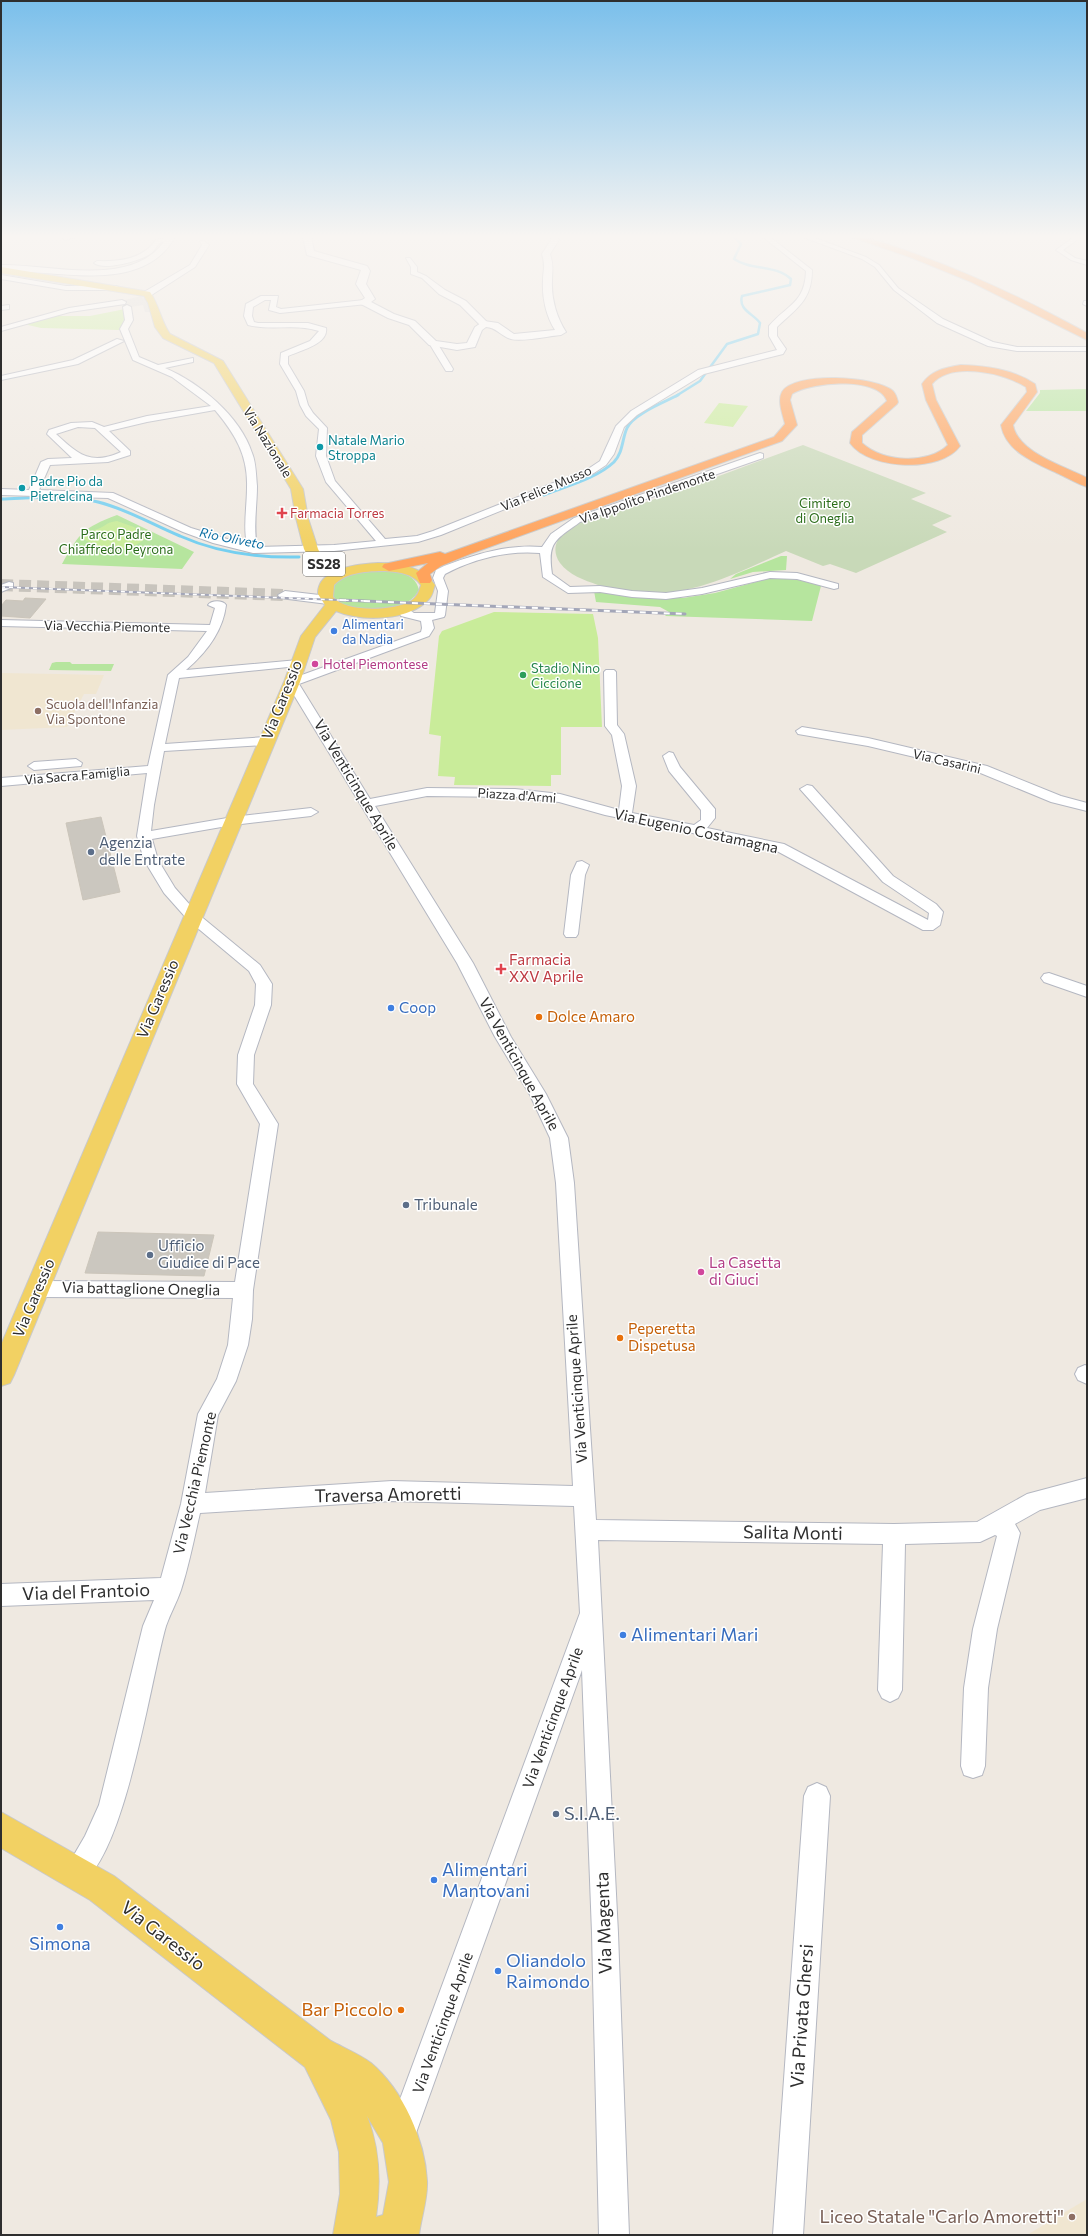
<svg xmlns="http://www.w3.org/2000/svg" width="1088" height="2236" viewBox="0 0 1088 2236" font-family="Commissioner,sans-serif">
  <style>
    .education { fill: #f0e6d1 }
    .green { fill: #b6e59e }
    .cemetery { fill: #c8d9b8 }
    .pitch { fill: #c9ec9a }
    .plaza { fill: #dfdcd8 }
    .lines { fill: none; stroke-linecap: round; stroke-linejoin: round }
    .stream-far1 { stroke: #75cff0; stroke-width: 2.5 }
    .stream { stroke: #75cff0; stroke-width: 3 }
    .building { fill: #cbc7bf; stroke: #cbc5ba }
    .secondary-tunnel { stroke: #c8c4bd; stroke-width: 12; stroke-dasharray: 12 6; stroke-linecap: butt }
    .street-casing { stroke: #b4b7c1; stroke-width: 2 }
    .secondary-casing { stroke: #b4b7c1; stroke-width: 2 }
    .primary-casing { stroke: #c9c9c9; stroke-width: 2 }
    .highway-casing { stroke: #c9c9c9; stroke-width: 2 }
    .street { fill: #fff; fill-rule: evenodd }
    .secondary { fill: #fff; fill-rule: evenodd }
    .primary { fill: #f2d163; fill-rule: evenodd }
    .highway { fill: #ffa35c; fill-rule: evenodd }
    .rail-far1-casing { stroke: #a3a6b8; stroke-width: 2 }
    .rail-casing { stroke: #a3a6b8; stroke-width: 3 }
    .rail-far1 { stroke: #fff; stroke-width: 1.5; stroke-dasharray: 4; stroke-linecap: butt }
    .rail { stroke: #fff; stroke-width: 2; stroke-dasharray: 6; stroke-linecap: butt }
    .culture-dot { fill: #0f9aa8; stroke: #fff; stroke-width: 1.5 }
    .health-dot { fill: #e0444e; stroke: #fff; stroke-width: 1.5 }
    .shop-dot { fill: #3f7fe0; stroke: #fff; stroke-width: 1.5 }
    .hotel-dot { fill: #d1479c; stroke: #fff; stroke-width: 1.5 }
    .leisure-dot { fill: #2e9e5b; stroke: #fff; stroke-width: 1.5 }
    .education-dot { fill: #8d6e63; stroke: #fff; stroke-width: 1.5 }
    .service-dot { fill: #5c6f8a; stroke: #fff; stroke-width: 1.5 }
    .food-dot { fill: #e8710a; stroke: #fff; stroke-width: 1.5 }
    .labels { text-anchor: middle; stroke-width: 3; stroke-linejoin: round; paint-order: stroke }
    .far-culture-label { font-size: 13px; fill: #0d838f; stroke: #fff; text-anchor: start }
    .far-street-label { font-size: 13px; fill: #2e2e2e; stroke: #fff }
    .far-park-label { font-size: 13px; fill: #2c6e1b; stroke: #fff }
    .far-health-label { font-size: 13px; fill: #be3a42; stroke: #fff; text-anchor: start }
    .far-water-label { font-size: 13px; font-style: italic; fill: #0d6fa3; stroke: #fff }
    .far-shop-label { font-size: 13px; fill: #366cbe; stroke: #fff; text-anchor: start }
    .far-hotel-label { font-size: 13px; fill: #b23c85; stroke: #fff; text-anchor: start }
    .far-leisure-label { font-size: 13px; fill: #27864d; stroke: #fff; text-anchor: start }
    .far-education-label { font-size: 13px; fill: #785e54; stroke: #fff; text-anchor: start }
    .shield { fill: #fff; stroke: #6d6d6d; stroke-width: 1 }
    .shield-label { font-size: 14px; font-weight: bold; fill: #2e2e2e }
    .street-label { font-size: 15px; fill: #2e2e2e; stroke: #fff }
    .service-label { font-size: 15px; fill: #4e5e75; stroke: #fff; text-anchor: start }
    .health-label { font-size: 15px; fill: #be3a42; stroke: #fff; text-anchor: start }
    .shop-label { font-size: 15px; fill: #366cbe; stroke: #fff; text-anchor: start }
    .food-label { font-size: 15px; fill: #c56008; stroke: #fff; text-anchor: start }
    .hotel-label { font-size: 15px; fill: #b23c85; stroke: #fff; text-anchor: start }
    .near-street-label { font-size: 18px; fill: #2e2e2e; stroke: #fff }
    .near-shop-label { font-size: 18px; fill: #366cbe; stroke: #fff; text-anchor: start }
    .near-service-label { font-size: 18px; fill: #4e5e75; stroke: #fff; text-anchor: start }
    .near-food-label { font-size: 18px; fill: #c56008; stroke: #fff; text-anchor: end }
    .near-education-label { font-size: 18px; fill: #785e54; stroke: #fff; text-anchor: end }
  </style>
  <rect width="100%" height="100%" fill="#efe9e1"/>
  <!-- education -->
  <path class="education" d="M1,673L58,674L104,675L96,694H84L67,727L1,730Z
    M1087,2199V2235H1027Z"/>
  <!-- green -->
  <path class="green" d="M1087,389V411H1026L1040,393V390Z
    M117,515L194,552L182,569L62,564C80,532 83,528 117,515Z
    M781,556H787L786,570L753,572L730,579L736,574Z
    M374,570C390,571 415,570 419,590C407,612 373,612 351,608C345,607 338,601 332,598L331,586L347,575Z
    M770,578L801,580L821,586L812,621L665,616L669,612L660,607L596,602L594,591L629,597L683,598L715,593Z
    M56,662H70L72,664H114L111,671L49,670L52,663Z"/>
  <!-- cemetery -->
  <path class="cemetery" d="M803,445L926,493L911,499L952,516L932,525L947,532L856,573L830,564L823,566L786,551C722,580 671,608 598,585C584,580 569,575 560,563C552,552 555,540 565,531C582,515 613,513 635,506C691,487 747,465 803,445Z"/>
  <!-- pitch -->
  <path class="pitch" d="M125,309V318L120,330L41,328L24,324L51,316H90Z
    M719,403L748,406L733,427L704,423Z
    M117,521L134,527L147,536C141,546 120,551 109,549C101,548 92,543 85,540L82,535C88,530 96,531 102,527C107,524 109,522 117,521Z
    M494,612L593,614L598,638L602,727H561V775H551V786L454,785L455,777L438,776L441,736L429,734L439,636L442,631Z"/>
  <!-- plaza -->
  <path class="plaza" d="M141,296L148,302L152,312H145L143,305L125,308L121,304L126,303L125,300Z"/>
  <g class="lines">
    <!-- stream-far1 -->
    <path class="stream-far1" d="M676,396L700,381L727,344L758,334L760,323C754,314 738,310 742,296L790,285L791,279C775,264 752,271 734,259L741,244L734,237"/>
    <!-- stream -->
    <path class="stream" d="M544,495C566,486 596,479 614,462C623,453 622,439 627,428C633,414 665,402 678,395
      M1,499C33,498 67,494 98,502C127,509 153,525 180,536C218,553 258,558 299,557"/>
  </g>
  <!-- building -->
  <path class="building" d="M25,598L46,599L30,618L1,616V606L6,600L23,601Z
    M101,817L120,892L83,900L66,823Z
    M98,1232L214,1235L204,1276L85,1273Z"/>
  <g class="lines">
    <!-- secondary-tunnel -->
    <path class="secondary-tunnel" d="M1,585L285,595"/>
    <defs>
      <path id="street" d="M62,237H76L65,240Z
        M170,237L172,240C169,241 163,241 160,243C156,246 155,251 150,254C140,261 104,271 94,263L97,261C119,262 143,259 156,240Z
        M763,237H770L812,270C812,300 797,308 777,327V336L786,349L783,354L704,374L637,415L624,427L614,454L606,465L594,473L441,535L418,542L334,551L253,553L213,543L183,532L108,498L1,495V489L29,490L41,462L48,459L72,458L47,434L49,430L71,423L92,422L104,427L147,416L211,406L172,377L133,360L120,329L125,320L123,307L127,305L131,307L133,320L128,329L139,357L158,365L193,358V362L165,368C200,383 240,416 252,453C256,462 256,476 257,486C257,507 253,526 257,547L334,545L376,541L326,482L316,456L319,429L306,416L300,405L296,391L280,364L281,353L310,341L319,331C296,323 271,331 248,325L244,316L246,304L261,296H278L276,307L281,309L364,300L368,302L367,304L280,313L269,310L271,300H265L253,307L252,316L254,322L258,323H308L326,328C329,344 299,351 288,356V364L304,391L308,405L313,413L327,428L326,456L335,481L385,539L417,536L433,531L588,469L600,461L616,426L631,411L698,370L777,350L769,336V326C787,305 805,303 806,271ZM215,410C235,434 248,455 247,487C247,507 243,526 247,545L191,528L113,493L39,490L50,465L108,462L130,455V451L109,431L147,422ZM78,427L95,428L121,452C90,466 78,454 56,434Z
        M803,237H812L866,257L879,265L898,288L943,319L993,342L1017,347H1087V351H1017L988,346L937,323L894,290L875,267L862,259Z
        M1074,237H1081L1063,250L1075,258L1087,261V265L1071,260L1056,250Z
        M200,241H204L209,245L195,267L150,296H144V292L190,265L202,245Z
        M406,258H410L417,267V272L426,276L445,290L466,301L487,322V326H481L460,305L439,294L422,278L411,274V267Z
        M1,275L66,286H116L120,288L116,290H66L1,279Z
        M122,300L126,302L125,304L70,312L1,331V327L69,308Z
        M1084,301H1087V306L1083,304Z
        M9,305V309L1,310V306Z
        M117,339L124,341L78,364L1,380V376L73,360Z
        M430,341H436L453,369L452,371H446L429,343Z
        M760,453L763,454V458L580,522C556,540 547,541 552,574L570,587L600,586L632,591L666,593L702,588L770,572L797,573L838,584V588L834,589L797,579L770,578L702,594L666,599L632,597L600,592L568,593L543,577L540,553C508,550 473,559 445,574L443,578L448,591L445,615L444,617L432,620L434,628L429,636L299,684L370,799L427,788L515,789L560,794L619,810L622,786L612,735L605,726L604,672L606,670H614L616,672L617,725L624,734L636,786L632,813L694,825L701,820V810L669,771L663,756L669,752L673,753L680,767L715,809V818L707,828L784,844L928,920L929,913L883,882L800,789L807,785L812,786L893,876L936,904L943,912L940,925L933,930H923L775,850L605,815L559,802L515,797L427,796L375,806L473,963L511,1037L546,1094L568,1138L574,1183L596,1520L894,1524L977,1522L1027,1494L1087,1478V1498L1040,1510L1015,1524L1020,1533L997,1629L988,1688L985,1766L982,1775L973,1778L964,1775L961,1766L964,1688L973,1629L997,1536L995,1535L980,1542L905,1544L902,1690L898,1698L890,1702L882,1698L878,1690L883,1544L598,1540L618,1933L629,2235H599L592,1933L582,1670L411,2147L401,2152L391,2147L386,2137L580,1613L574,1506L392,1501L200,1513C194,1539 189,1565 181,1590C177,1602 170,1614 166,1626C151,1677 124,1866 77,1885L68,1881L64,1872L85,1836L99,1805L143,1626L154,1600L1,1606V1584L161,1578L181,1504L198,1414L217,1379L228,1345L233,1298L39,1297L32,1294L29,1289L32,1284L39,1281L235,1282L260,1124L237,1084L238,1055L255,1005L256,984L249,971L188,920L164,893L144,860L137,836L147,773L1,786V778L148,766L168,675L188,657L207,631L1,626V620L210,625L215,608L208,605C211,600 223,600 226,605C223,631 206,653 186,670L298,660L304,663L298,666L179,678L165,744L265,737L271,741L265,745L164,751L154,805L151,831L233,817L311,808L318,812L311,816L233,825L152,839L158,860L175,888L198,914L260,965L272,984L271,1005L254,1055L253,1084L278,1124L253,1290L252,1319L248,1345L236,1381L218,1415L205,1493L392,1481L573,1486L556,1183L550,1138L530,1095L495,1037L457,963L286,682L288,680L421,632L422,628L421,621L401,616L398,609L403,606L414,613H435L438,591L433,578L436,570L444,566C476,554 508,544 542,547L551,534L574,518Z
        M9,582L13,583V587L1,592V585Z
        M802,727L868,738L987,766L1061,796L1087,803V811L1051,802L978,772L868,746L798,734L796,731Z
        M76,759L82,763L81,766L34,770L28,766L34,762Z
        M582,861L589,865L585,875L578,934L576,937H566L564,934L571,875L577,862Z
        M1049,973L1087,986V997L1044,982L1041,978L1044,974Z
        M1085,1365L1087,1366V1384L1078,1380L1075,1374L1078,1368Z
        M817,1783L826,1787L830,1796L803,2235H773L804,1796L808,1787Z"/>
      <path id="secondary" d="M167,237H175C142,296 56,269 1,271V265C51,264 136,290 167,237Z
        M303,237H311L314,251L367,266L370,271L366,284L375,299L371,302L394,314L415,321L436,341L457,344L467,343L475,327L484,321L498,323L514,334L555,330C546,316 542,297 543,281C543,269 546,267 542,254L551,240L550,237H558L559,240L550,254C554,267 552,269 552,281C551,299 557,318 566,332L561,335C548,336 523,342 511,339C502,337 496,327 486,327L482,330L475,347L457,350L429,345L409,325L388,318L361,304L359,302L365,298L356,284L361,270L307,255Z
        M285,591L328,596L335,600L328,604L280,598L278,595Z"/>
      <path id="primary" d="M1,267L150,292C159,305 161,321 170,334L223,361L303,489L308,518L318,549L324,561L322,564H312L304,549L296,518L291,489L214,363L163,338L155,327L148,303L144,296L1,273Z
        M378,563C400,563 421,566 435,585C433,590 433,595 429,599C409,621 362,622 336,611L315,637L300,682L14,1375L10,1383L1,1386V1345L284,682L301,636L325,605L318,594C317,568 359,564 378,563ZM385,571C398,572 413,573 421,585C419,592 417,597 411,601C395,611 345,613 333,597L334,585C346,572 368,571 385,571Z
        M1,1812L114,1876L331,2041C344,2048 359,2054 371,2063C403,2090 425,2140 427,2181C428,2198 421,2218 419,2235H333L340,2194L339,2152L331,2120L305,2067L90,1900L1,1848ZM367,2116L383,2143L389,2182L383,2215L376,2217C381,2182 380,2149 367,2116Z"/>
      <path id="highway" d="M851,237C871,237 890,245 910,252C971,273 1030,302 1087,333V340L971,282L912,258Z
        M961,365C986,366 1013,369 1035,384L1037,392L1013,425C1018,453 1064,466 1087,478V487C1078,484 1070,479 1061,475C1038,464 1006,453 1001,425L1027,392L1026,387C1004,373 951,361 932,384L936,400L960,446C941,473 869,470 850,443L852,432L887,401C878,376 811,382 792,394L790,400L797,425L782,441L470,554L441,566L430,574L432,580L430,583H420L416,573L428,563L389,571L382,567L384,564L440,552L445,554L774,437L785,424C783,415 777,401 782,392C794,371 877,376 893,391C896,394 897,398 898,402L897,404L862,435V443C882,462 928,465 948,445L926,400L922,384C932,370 944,368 961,365Z"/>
    </defs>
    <!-- street casing -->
    <use href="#street" class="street-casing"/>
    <!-- secondary casing -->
    <use href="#secondary" class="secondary-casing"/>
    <!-- primary casing -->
    <use href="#primary" class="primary-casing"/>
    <!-- highway casing -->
    <use href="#highway" class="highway-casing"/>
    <!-- street -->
    <use href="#street" class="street"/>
    <!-- secondary -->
    <use href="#secondary" class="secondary"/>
    <!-- primary -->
    <use href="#primary" class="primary"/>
    <!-- highway -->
    <use href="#highway" class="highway"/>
    <defs>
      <path id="rail-far1" d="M1,587L365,601"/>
      <path id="rail" d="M340,600L685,614"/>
    </defs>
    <!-- rail-far1 casing -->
    <use href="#rail-far1" class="rail-far1-casing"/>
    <!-- rail casing -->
    <use href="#rail" class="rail-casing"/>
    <!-- rail-far1 -->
    <use href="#rail-far1" class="rail-far1"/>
    <!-- rail -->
    <use href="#rail" class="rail"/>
  </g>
  <!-- sky -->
  <linearGradient id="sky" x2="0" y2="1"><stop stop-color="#7abfeb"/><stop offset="0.43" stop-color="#f8f5f2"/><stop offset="1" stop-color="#f8f5f2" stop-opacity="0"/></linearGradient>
  <rect width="1088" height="550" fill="url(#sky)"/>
  <!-- markers -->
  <g class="culture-dot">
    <circle cx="320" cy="447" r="4"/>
    <circle cx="22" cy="488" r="4"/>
  </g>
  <g class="health-dot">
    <path d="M280 507h4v4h4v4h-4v4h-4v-4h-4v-4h4z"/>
    <path d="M499 963h4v4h4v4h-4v4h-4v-4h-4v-4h4z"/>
  </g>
  <g class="shop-dot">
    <circle cx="334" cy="631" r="4"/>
    <circle cx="391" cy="1008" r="4"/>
    <circle cx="623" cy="1635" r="4"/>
    <circle cx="434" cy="1880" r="4"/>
    <circle cx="60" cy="1927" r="4"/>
    <circle cx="498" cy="1971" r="4"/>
  </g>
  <g class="hotel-dot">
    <circle cx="315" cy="664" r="4"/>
    <circle cx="701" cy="1272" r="4"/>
  </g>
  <circle class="leisure-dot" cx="523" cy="675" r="4"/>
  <g class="education-dot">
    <circle cx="38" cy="711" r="4"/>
    <circle cx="1072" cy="2217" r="4"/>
  </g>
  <g class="service-dot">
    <circle cx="91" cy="852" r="4"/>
    <circle cx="406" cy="1205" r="4"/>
    <circle cx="150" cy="1255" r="4"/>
    <circle cx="556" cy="1814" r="4"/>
  </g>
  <g class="food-dot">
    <circle cx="539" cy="1017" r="4"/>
    <circle cx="620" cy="1338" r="4"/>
    <circle cx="401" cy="2010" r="4"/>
  </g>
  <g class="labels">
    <!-- far-culture labels -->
    <g class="far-culture-label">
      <text x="328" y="445">Natale Mario<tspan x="328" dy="15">Stroppa</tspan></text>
      <text x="30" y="486">Padre Pio da<tspan x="30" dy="15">Pietrelcina</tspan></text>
    </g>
    <!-- far-street labels -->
    <g class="far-street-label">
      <text transform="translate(268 442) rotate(58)" y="5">Via Nazionale</text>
      <text transform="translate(546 488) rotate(-23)" y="5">Via Felice Musso</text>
      <text transform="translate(647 496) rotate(-19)" y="5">Via Ippolito Pindemonte</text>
      <text transform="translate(107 626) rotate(1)" y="5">Via Vecchia Piemonte</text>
      <text transform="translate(947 761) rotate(13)" y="5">Via Casarini</text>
      <text transform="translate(77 775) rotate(-5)" y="5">Via Sacra Famiglia</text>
      <text transform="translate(517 795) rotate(4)" y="5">Piazza d'Armi</text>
    </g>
    <!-- far-park labels -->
    <g class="far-park-label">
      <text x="825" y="508">Cimitero<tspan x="825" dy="15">di Oneglia</tspan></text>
      <text x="116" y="539">Parco Padre<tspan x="116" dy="15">Chiaffredo Peyrona</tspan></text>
    </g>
    <!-- far-health labels -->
    <g class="far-health-label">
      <text x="290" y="518">Farmacia Torres</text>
    </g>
    <!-- far-water labels -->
    <g class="far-water-label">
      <text transform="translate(232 538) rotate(11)" y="5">Rio Oliveto</text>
    </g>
    <!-- far-shop labels -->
    <g class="far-shop-label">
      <text x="342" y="629">Alimentari<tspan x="342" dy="15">da Nadia</tspan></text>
    </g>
    <!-- far-hotel labels -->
    <g class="far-hotel-label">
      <text x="323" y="669">Hotel Piemontese</text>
    </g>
    <!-- far-leisure labels -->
    <g class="far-leisure-label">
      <text x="531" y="673">Stadio Nino<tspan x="531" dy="15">Ciccione</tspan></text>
    </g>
    <!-- far-education labels -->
    <g class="far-education-label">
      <text x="46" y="709">Scuola dell'Infanzia<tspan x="46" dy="15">Via Spontone</tspan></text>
    </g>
    <!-- shield labels -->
    <rect class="shield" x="303" y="552" width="42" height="24" rx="3"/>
    <g class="shield-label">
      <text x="324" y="569">SS28</text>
    </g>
    <!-- street labels -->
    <g class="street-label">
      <text transform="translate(282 700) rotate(-68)" y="5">Via Garessio</text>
      <text transform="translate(356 785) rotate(59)" y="5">Via Venticinque Aprile</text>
      <text transform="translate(696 831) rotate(12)" y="5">Via Eugenio Costamagna</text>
      <text transform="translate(158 999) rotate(-67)" y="5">Via Garessio</text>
      <text transform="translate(519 1064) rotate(61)" y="5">Via Venticinque Aprile</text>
      <text transform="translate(141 1289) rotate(1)" y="5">Via battaglione Oneglia</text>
      <text transform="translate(34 1298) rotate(-67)" y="5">Via Garessio</text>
      <text transform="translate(577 1389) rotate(-94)" y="5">Via Venticinque Aprile</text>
      <text transform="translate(195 1483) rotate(-77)" y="5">Via Vecchia Piemonte</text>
      <text transform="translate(553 1718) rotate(-70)" y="5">Via Venticinque Aprile</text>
      <text transform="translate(443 2023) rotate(-70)" y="5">Via Venticinque Aprile</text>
    </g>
    <!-- service labels -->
    <g class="service-label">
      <text x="99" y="848">Agenzia<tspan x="99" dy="17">delle Entrate</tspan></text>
      <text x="414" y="1210">Tribunale</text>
      <text x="158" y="1251">Ufficio<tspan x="158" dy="17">Giudice di Pace</tspan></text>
    </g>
    <!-- health labels -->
    <g class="health-label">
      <text x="509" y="965">Farmacia<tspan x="509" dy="17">XXV Aprile</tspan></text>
    </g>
    <!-- shop labels -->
    <g class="shop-label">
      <text x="399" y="1013">Coop</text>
    </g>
    <!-- food labels -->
    <g class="food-label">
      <text x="547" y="1022">Dolce Amaro</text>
      <text x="628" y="1334">Peperetta<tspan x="628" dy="17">Dispetusa</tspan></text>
    </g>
    <!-- hotel labels -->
    <g class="hotel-label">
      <text x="709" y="1268">La Casetta<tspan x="709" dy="17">di Giuci</tspan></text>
    </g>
    <!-- near-street labels -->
    <g class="near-street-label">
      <text transform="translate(388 1495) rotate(-1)" y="6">Traversa Amoretti</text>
      <text transform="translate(793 1533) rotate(1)" y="6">Salita Monti</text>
      <text transform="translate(86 1592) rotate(-2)" y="6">Via del Frantoio</text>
      <text transform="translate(604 1923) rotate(-92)" y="6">Via Magenta</text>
      <text transform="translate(163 1936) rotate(38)" y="6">Via Garessio</text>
      <text transform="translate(802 2016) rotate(-86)" y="6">Via Privata Ghersi</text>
    </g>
    <!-- near-shop labels -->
    <g class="near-shop-label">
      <text x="631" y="1641">Alimentari Mari</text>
      <text x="442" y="1876">Alimentari<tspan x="442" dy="21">Mantovani</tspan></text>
      <text x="60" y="1950" text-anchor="middle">Simona</text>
      <text x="506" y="1967">Oliandolo<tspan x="506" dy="21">Raimondo</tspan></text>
    </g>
    <!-- near-service labels -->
    <g class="near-service-label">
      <text x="564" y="1820">S.I.A.E.</text>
    </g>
    <!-- near-food labels -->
    <g class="near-food-label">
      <text x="393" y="2016">Bar Piccolo</text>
    </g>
    <!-- near-education labels -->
    <g class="near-education-label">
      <text x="1064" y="2223">Liceo Statale "Carlo Amoretti"</text>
    </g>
  </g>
  <!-- border -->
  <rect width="1088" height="2236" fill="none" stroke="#2e2e2e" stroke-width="4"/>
</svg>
